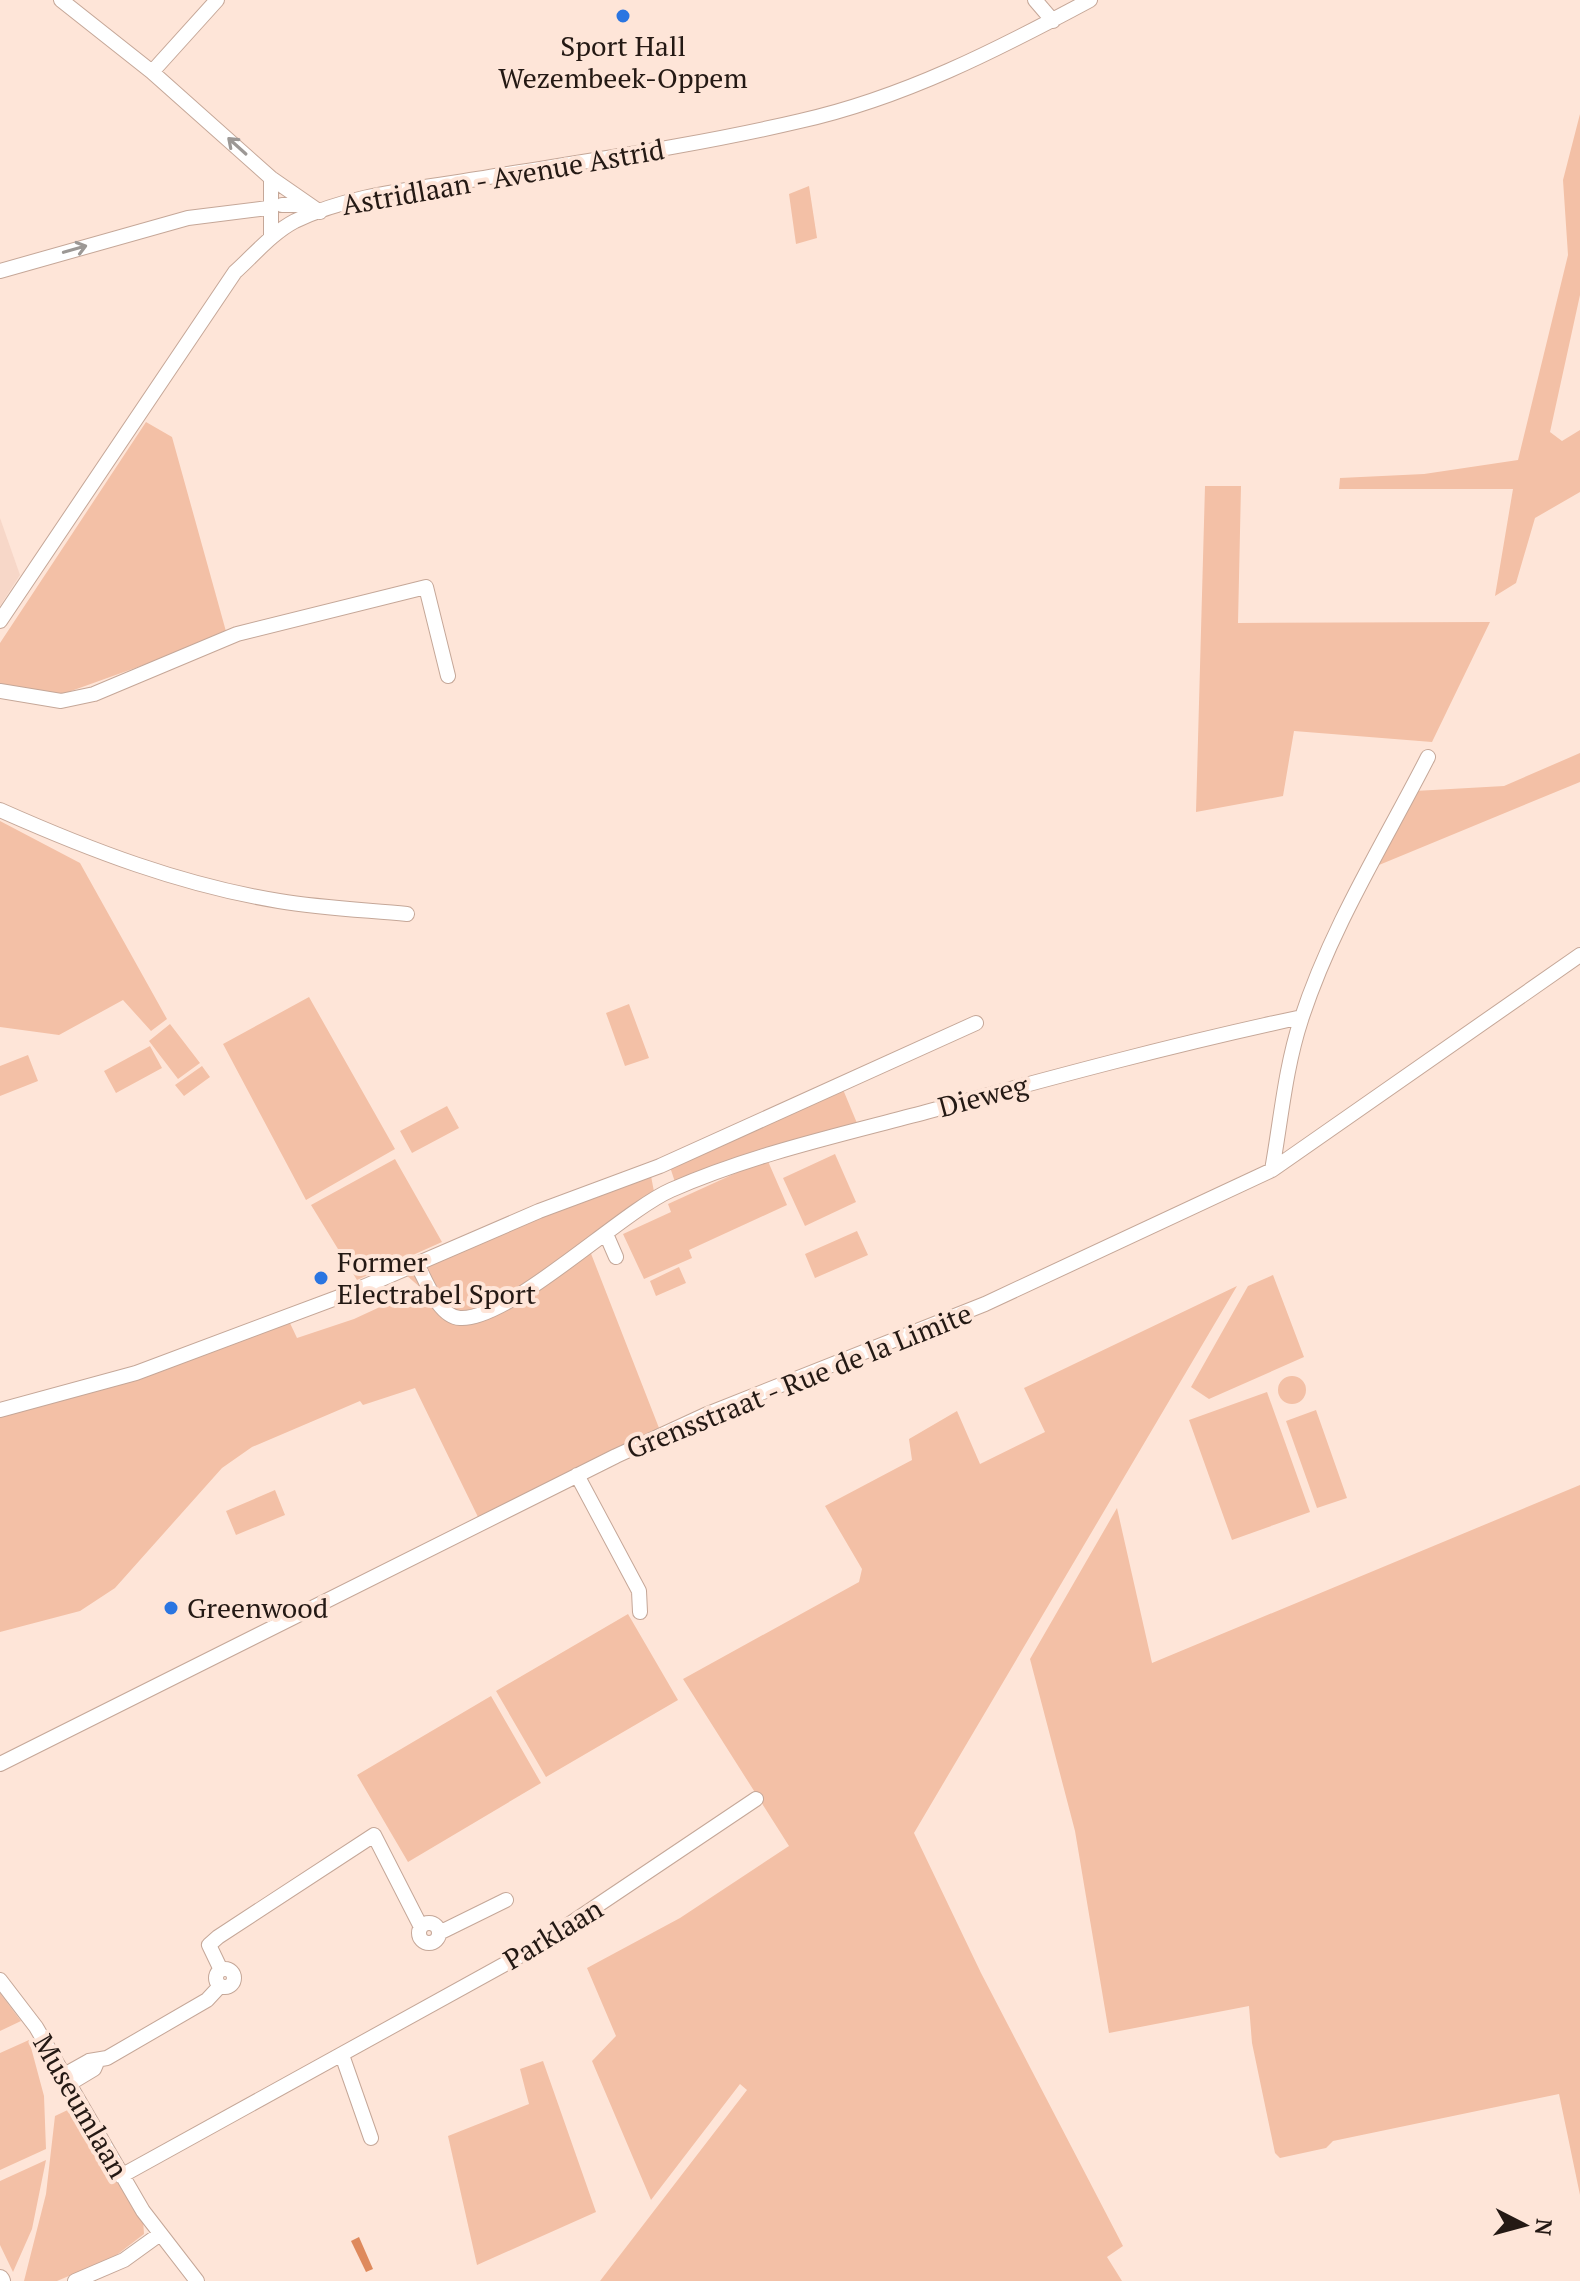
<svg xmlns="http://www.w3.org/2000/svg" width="1580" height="2281" viewBox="0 0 1580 2281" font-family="'PT Serif',serif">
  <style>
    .built { fill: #f7d7c8 }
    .green { fill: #f3c0a6 }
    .water { fill: #de895c }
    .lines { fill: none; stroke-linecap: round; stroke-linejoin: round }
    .minor-casing { stroke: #c5a798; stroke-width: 16 }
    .major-casing { stroke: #c5a798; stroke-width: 20 }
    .minor { stroke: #fff; stroke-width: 14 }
    .major { stroke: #fff; stroke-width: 18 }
    .oneway { stroke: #9c9895 }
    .poi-dot { fill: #2a75e1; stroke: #fee5d8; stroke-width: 3 }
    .labels { text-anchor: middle; stroke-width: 8; stroke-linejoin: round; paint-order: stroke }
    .poi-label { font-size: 28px; fill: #241914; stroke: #fee5d8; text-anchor: start }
    .street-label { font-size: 28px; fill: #241914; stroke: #fee5d8 }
  </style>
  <rect width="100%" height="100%" fill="#fee5d8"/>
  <!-- built -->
  <path class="built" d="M0,518L20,575L0,606Z"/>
  <!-- green -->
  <path class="green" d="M1580,114V295L1550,432L1562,441L1580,430V492L1535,518L1516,583L1495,596L1513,489H1339L1340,478L1424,474L1518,460L1568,255L1563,180Z
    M809,186L817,238L796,244L789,194Z
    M146,422L172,437L227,635L60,695L0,687V643Z
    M1205,486H1241L1238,623L1490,622L1432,742L1294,731L1283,796L1196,812Z
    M1580,753V782L1379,865L1415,791L1504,786Z
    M0,821L80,863L167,1019L151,1031L123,1000L59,1035L0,1027Z
    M309,997L395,1149L306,1200L223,1044Z
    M629,1004L649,1058L625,1066L606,1013Z
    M170,1024L200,1063L178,1079L149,1041Z
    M150,1046L162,1068L116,1093L104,1071Z
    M28,1055L38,1081L0,1096V1066Z
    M202,1066L210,1077L184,1096L175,1085Z
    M842,1087L859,1128L744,1155L675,1182L670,1167Z
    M447,1106L459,1128L412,1153L400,1131Z
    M835,1154L856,1202L805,1226L783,1178Z
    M395,1159L442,1242L357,1280L311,1205Z
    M767,1159L787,1205L689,1250L692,1258L644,1279L623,1234L671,1212L668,1204Z
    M651,1176L656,1202L590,1251L659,1428L478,1517L415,1388L363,1405L360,1401L252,1447L222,1468L115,1588L80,1611L0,1632V1415L289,1321L297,1338L354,1319L421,1288L406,1275L542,1216Z
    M857,1231L868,1255L815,1278L805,1254Z
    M679,1267L686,1283L656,1296L650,1281Z
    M1273,1275L1304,1357L1209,1399L1191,1387L1248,1286Z
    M1237,1286L914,1833L981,1973L1123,2246L1107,2257L1122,2281H600L747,2090L740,2084L651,2200L592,2061L616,2036L587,1968L680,1918L789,1846L683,1679L859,1582L862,1569L825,1506L912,1460L909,1439L957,1411L980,1464L1045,1432L1024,1388Z
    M1278 1390a14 14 0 1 1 28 0a14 14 0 1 1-28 0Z
    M1267,1392L1310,1512L1232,1540L1189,1420Z
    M1316,1410L1347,1498L1317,1508L1286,1421Z
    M1580,1485V2195L1559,2094L1333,2141L1326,2148L1280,2158L1275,2153L1252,2043L1249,2006L1109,2033L1075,1831L1030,1659L1117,1508L1152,1663Z
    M275,1490L285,1515L236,1535L226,1511Z
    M628,1614L678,1700L546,1777L496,1691Z
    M491,1696L541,1783L408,1862L357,1775Z
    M0,1993L21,2021L0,2031Z
    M29,2040L44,2096L46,2149L0,2170V2053Z
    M543,2061L596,2212L477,2265L448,2136L529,2104L520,2069Z
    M74,2107L143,2219L144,2234L114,2257L57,2281H24L46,2194L55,2116Z
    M46,2160L32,2229L13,2272L0,2245V2181Z"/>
  <!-- water -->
  <path class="water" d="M359,2237L373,2269L366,2272L351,2241Z"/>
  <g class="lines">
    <defs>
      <path id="minor" d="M61,0L152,72L271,178L320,212
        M1035,0L1053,21
        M152,72L217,0
        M271,178V237
        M282,205H309
        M0,271L188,218L268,208
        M0,621L235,272C254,255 272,233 295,221C351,194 417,189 477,179C585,161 694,146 800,121C903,98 997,50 1090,0
        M0,691L61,701L94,694L237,634L426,587L448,676
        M0,810C90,850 181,885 279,901C321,908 365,910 407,914
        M1272,1170C1281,1120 1285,1069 1301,1020C1331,927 1384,843 1428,757
        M606,1234L616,1257
        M417,1264C426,1281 439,1317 460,1318C509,1321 621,1212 671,1190C753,1154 840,1135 926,1112C1050,1078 1175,1044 1302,1017
        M0,1410L136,1373L347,1294L539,1211L660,1166L976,1023
        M577,1475L639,1591L640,1612
        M0,1764L616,1456L705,1415L985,1304L1272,1170L1580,955
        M419 1933a10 10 0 1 1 20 0a10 10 0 1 1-20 0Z
        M439,1933L506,1900
        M216 1978a9 9 0 1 1 18 0a9 9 0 1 1-18 0Z
        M221,1970L209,1945L218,1937L374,1835L421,1927
        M0,1980L36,2027L143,2211L197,2281
        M342,2055L371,2138
        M64,2075L89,2061L107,2058L207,2000L220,1986
        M69,2084L94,2069L97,2062
        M121,2176L534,1948L756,1799
        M75,2281L124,2260L160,2234"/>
      <path id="major" d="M0,2279L1,2281"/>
    </defs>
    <!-- minor casing -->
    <use href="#minor" class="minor-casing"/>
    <!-- major casing -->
    <use href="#major" class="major-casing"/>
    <!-- minor -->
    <use href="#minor" class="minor"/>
    <!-- major -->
    <use href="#major" class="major"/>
  </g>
  <!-- one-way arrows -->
  <defs><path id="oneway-shaft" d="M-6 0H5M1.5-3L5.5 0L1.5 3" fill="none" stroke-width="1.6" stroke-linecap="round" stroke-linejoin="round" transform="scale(2)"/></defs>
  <g class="oneway">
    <use href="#oneway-shaft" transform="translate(237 146) rotate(-138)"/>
    <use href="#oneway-shaft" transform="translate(75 249) rotate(-16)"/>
  </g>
  <!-- markers -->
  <g class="poi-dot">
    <circle cx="623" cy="16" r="8"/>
    <circle cx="321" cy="1278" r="8"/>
    <circle cx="171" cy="1608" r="8"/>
  </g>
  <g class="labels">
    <!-- poi labels -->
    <g class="poi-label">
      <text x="623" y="56" text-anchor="middle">Sport Hall<tspan x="623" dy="32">Wezembeek-Oppem</tspan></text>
      <text x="337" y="1272">Former<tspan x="337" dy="32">Electrabel Sport</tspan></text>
      <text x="187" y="1618">Greenwood</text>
    </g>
    <!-- street labels -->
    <g class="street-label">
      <text transform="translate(503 177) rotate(-10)" y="10">Astridlaan - Avenue Astrid</text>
      <text transform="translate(983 1096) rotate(-15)" y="10">Dieweg</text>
      <text transform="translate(799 1381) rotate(-22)" y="10">Grensstraat - Rue de la Limite</text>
      <text transform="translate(553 1934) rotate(-31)" y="10">Parklaan</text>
      <text transform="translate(81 2106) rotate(60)" y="10">Museumlaan</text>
    </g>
  </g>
  <!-- north arrow -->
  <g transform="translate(1524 2225) rotate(96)" stroke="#fee5d8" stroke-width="6" paint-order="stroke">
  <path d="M0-6L14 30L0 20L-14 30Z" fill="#241914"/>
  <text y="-12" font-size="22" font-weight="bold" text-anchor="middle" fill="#241914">N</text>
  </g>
</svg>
